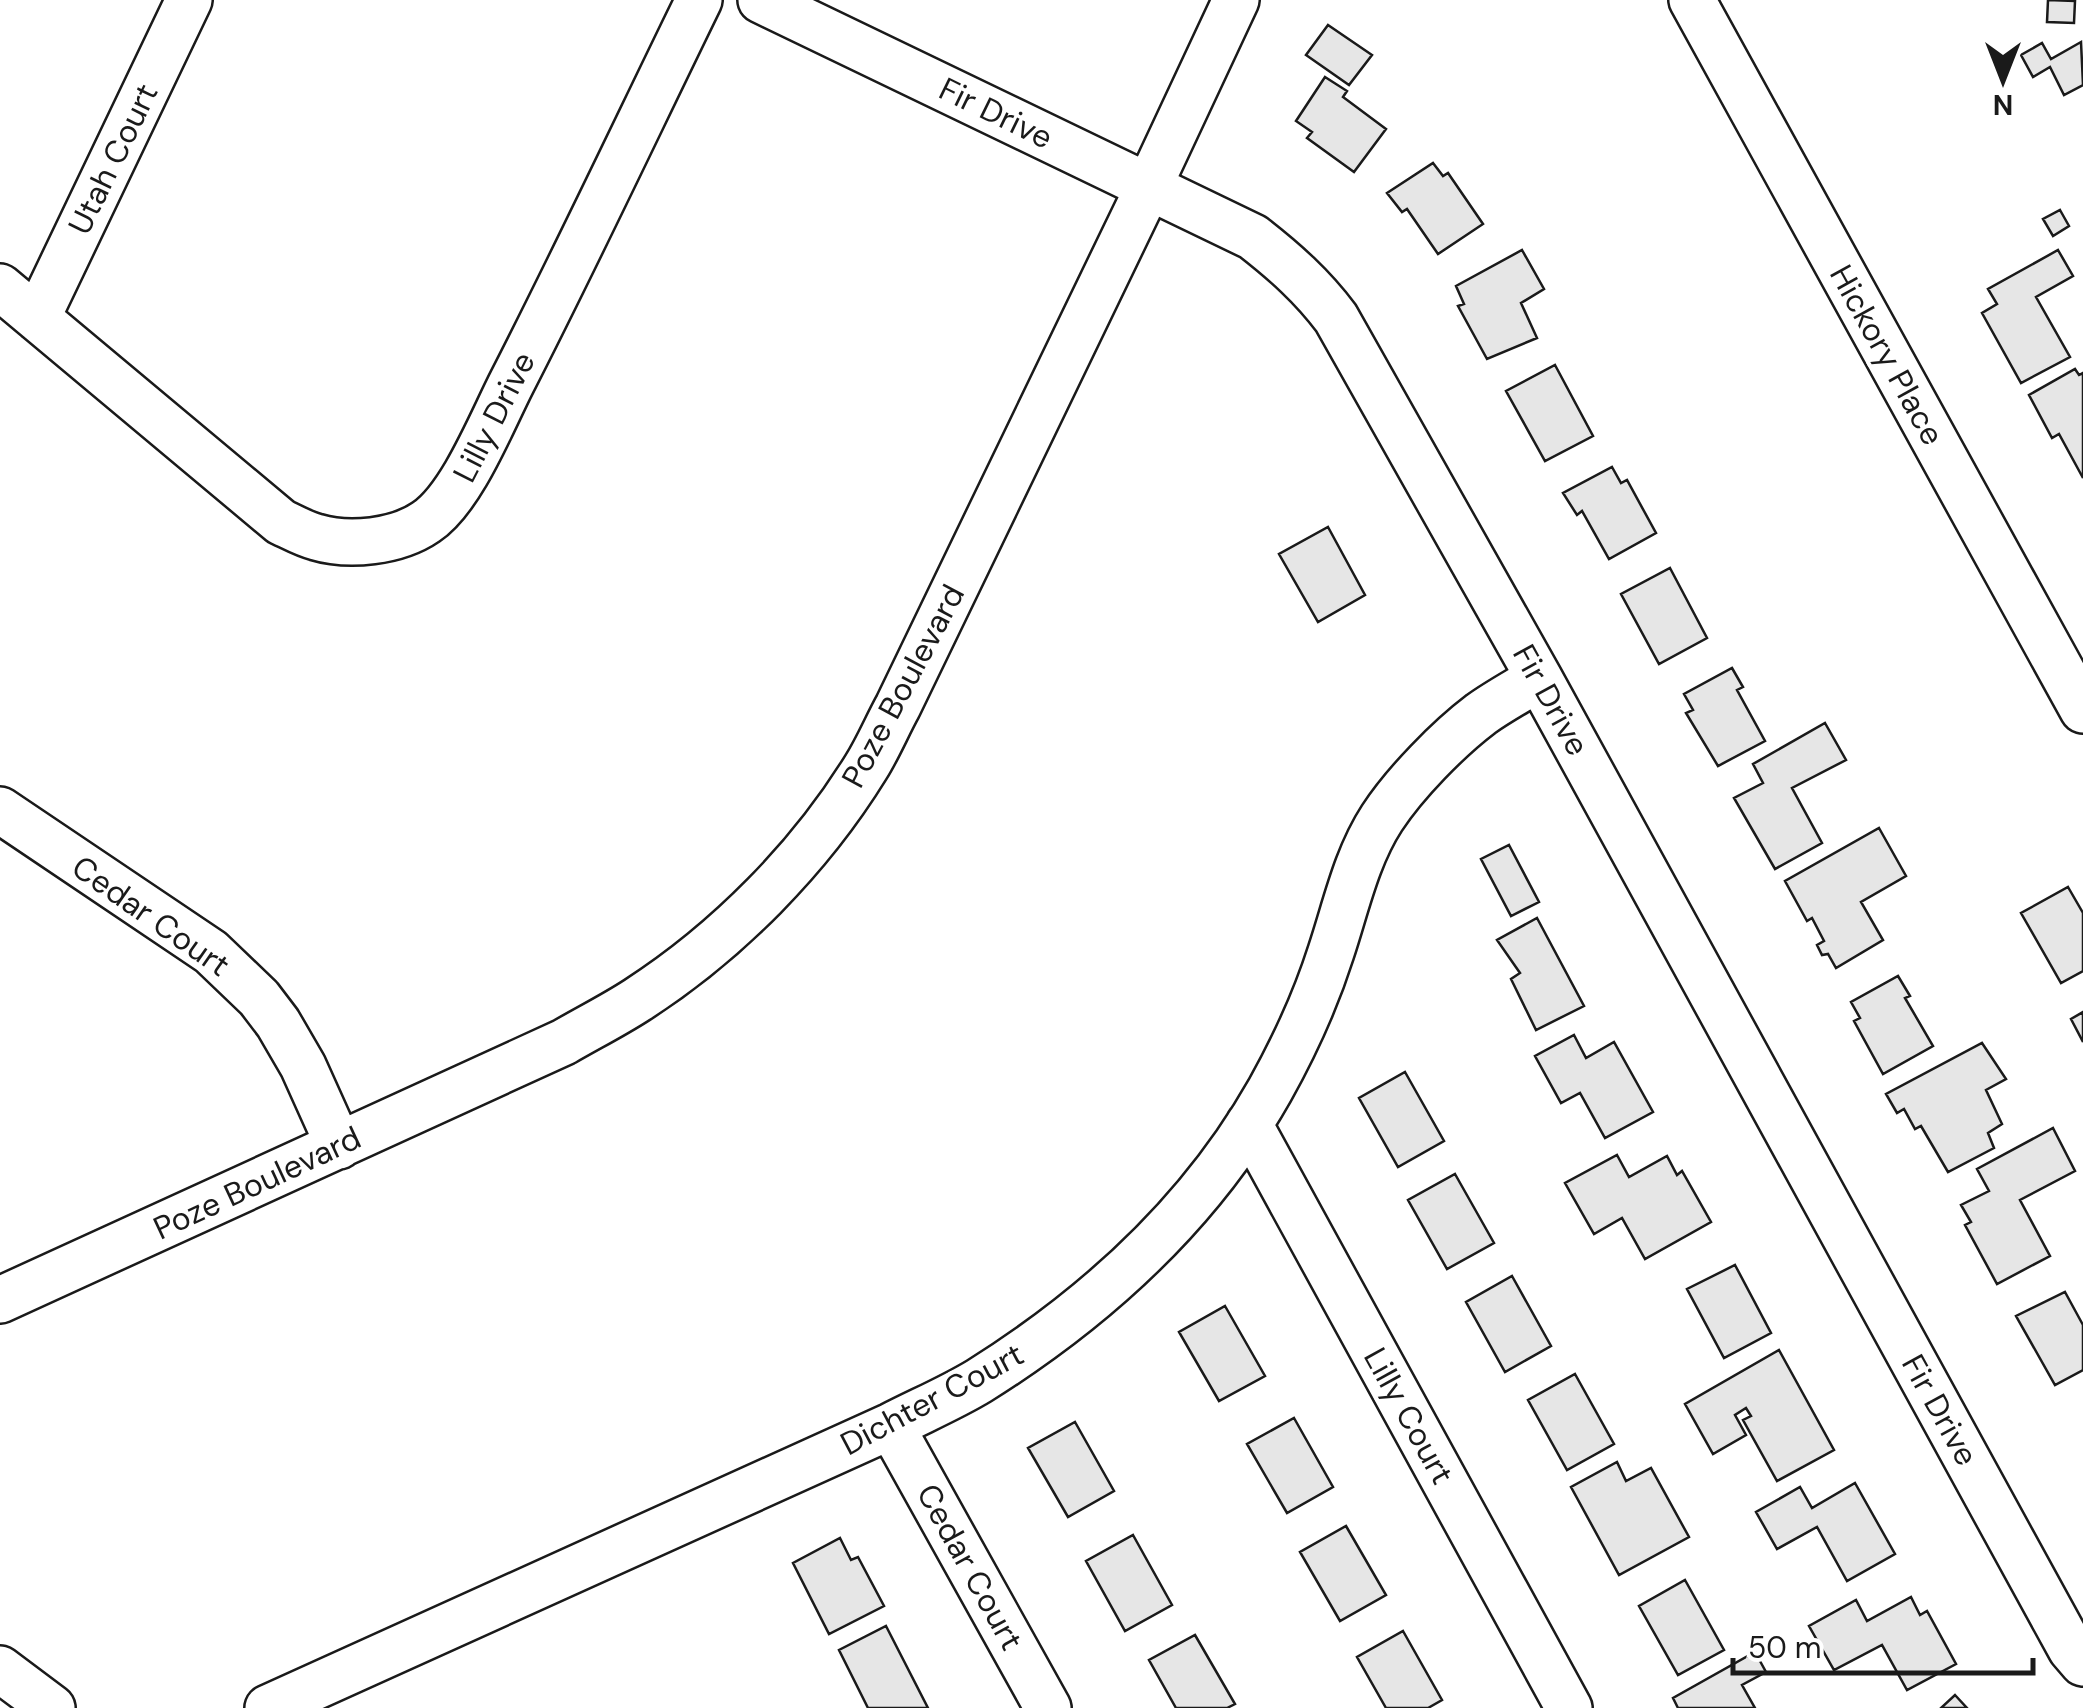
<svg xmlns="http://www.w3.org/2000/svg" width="2083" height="1708" viewBox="0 0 2083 1708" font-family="'DM Sans',sans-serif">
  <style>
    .building { fill: #e6e6e6; stroke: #1a1a1a; stroke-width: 2.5 }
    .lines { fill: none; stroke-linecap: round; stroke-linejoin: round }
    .minor-casing { stroke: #1a1a1a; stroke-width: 50 }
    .minor { stroke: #fff; stroke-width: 45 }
    .labels { text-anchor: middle; stroke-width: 8; stroke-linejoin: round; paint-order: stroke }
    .street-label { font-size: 32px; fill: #1a1a1a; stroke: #fff }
  </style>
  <rect width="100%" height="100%" fill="#fff"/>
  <!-- building -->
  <path class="building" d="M2048,0L2075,1L2074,23L2047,22Z
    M1328,25L1372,55L1349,85L1306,55Z
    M2081,42L2083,85L2064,95L2050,67L2033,77L2021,55L2042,43L2051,59Z
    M1325,77L1347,91L1343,97L1386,129L1354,172L1307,138L1312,132L1296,121Z
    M1433,163L1443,176L1448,173L1483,224L1438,254L1407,209L1402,212L1387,193Z
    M2060,210L2069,226L2053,236L2043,219Z
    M1522,250L1544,289L1521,303L1537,338L1487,359L1458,306L1464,304L1456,286Z
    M2058,250L2073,276L2036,297L2070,357L2021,383L1982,313L1997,304L1988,289Z
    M1555,365L1593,436L1545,461L1506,391Z
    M2075,369L2079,375L2083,373V478L2059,434L2052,438L2029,395Z
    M1612,467L1621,483L1627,480L1656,533L1609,559L1582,511L1577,515L1563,493Z
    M1328,527L1365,595L1318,622L1279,554Z
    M1670,568L1707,638L1659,664L1621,594Z
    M1732,668L1743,687L1737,690L1765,741L1718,766L1686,713L1693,710L1684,694Z
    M1825,723L1846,760L1792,788L1822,843L1775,869L1734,798L1763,783L1753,764Z
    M1879,828L1906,876L1861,902L1883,940L1836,968L1828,954L1822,955L1817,945L1824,941L1812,918L1807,921L1785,881Z
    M1509,845L1539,902L1511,916L1481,859Z
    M2068,887L2083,913V971L2061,983L2021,913Z
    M1537,918L1584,1006L1536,1030L1511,979L1520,973L1497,940Z
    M1898,976L1910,996L1905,998L1933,1046L1883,1074L1854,1021L1860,1018L1851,1002Z
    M2083,1012V1042L2071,1019Z
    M1574,1035L1586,1058L1614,1042L1653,1112L1605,1138L1580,1093L1561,1103L1535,1056Z
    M1982,1043L2006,1079L1986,1090L2002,1124L1988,1133L1994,1148L1948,1172L1921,1126L1915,1129L1904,1109L1897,1113L1886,1094Z
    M1405,1072L1444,1141L1398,1167L1359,1098Z
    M2053,1128L2075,1171L2020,1200L2050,1256L1997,1284L1965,1225L1971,1222L1961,1205L1989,1191L1977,1169Z
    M1617,1155L1629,1177L1667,1156L1677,1175L1682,1171L1711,1222L1645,1259L1622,1218L1594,1234L1565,1183Z
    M1455,1174L1494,1243L1447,1269L1408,1200Z
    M1735,1265L1771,1333L1724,1358L1687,1289Z
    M1512,1276L1551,1346L1505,1372L1466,1302Z
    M2065,1292L2083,1325V1370L2055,1385L2016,1316Z
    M1225,1306L1265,1376L1219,1401L1179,1332Z
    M1779,1350L1834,1450L1777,1481L1743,1420L1751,1416L1746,1408L1735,1415L1746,1435L1713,1454L1685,1404Z
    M1575,1374L1614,1444L1567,1470L1528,1400Z
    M1294,1418L1333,1487L1287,1513L1247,1444Z
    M1075,1422L1114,1491L1068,1517L1028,1448Z
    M1617,1462L1626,1481L1651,1468L1689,1537L1619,1575L1571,1487Z
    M1855,1483L1895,1554L1847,1581L1817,1527L1777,1549L1756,1512L1800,1487L1812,1508Z
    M1346,1526L1386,1595L1340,1621L1300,1552Z
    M1133,1535L1172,1605L1125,1631L1086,1561Z
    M840,1538L851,1560L858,1557L884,1606L829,1634L793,1563Z
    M1685,1580L1724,1650L1678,1675L1639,1606Z
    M1911,1597L1920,1615L1927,1611L1956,1664L1907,1690L1882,1645L1834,1670L1809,1626L1856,1600L1867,1621Z
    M886,1626L928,1708H868L839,1650Z
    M1403,1631L1442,1700L1428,1708H1386L1357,1657Z
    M1195,1635L1235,1704L1227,1708H1176L1149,1660Z
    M1755,1652L1766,1672L1742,1685L1755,1708H1678L1673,1698Z
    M1955,1695L1967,1708H1941Z"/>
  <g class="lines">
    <defs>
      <path id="minor" d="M761,0L1253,237C1285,262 1312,286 1336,318L1539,678L2071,1649L2083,1663
        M1692,0L2083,710
        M0,287L281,522C292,527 304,534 316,537C349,547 397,542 426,522C462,498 492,421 512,382C577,255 637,127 699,0
        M37,318L189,0
        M0,810L211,952L259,998L278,1023L303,1066L339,1146
        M1249,1124L1569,1708
        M0,1300L564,1042C588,1028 614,1015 637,1000C727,942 810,858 866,767C878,748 887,726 898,706L1149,186L1236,0
        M891,1426L1048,1708
        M0,1669L52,1708
        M268,1708L891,1426C920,1411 951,1398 979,1381C1097,1307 1201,1212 1270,1090C1294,1047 1316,999 1331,952C1346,907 1356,858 1382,818C1405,783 1448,739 1481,714C1499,701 1520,690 1539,678"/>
    </defs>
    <!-- minor casing -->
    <use href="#minor" class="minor-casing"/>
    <!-- minor -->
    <use href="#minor" class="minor"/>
  </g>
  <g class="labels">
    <!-- street labels -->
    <g class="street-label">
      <text transform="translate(996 113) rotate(26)" y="11">Fir Drive</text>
      <text transform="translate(113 159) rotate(-64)" y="11">Utah Court</text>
      <text transform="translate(1887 355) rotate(61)" y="11">Hickory Place</text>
      <text transform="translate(494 417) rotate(-63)" y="11">Lilly Drive</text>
      <text transform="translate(903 686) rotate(-62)" y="11">Poze Boulevard</text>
      <text transform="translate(1551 700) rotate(61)" y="11">Fir Drive</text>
      <text transform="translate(151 916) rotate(35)" y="11">Cedar Court</text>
      <text transform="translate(257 1183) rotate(-25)" y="11">Poze Boulevard</text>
      <text transform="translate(932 1399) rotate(-28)" y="11">Dichter Court</text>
      <text transform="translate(1940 1410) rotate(61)" y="11">Fir Drive</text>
      <text transform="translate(1409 1416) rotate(61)" y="11">Lilly Court</text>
      <text transform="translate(970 1567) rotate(61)" y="11">Cedar Court</text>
    </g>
  </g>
  <!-- north arrow -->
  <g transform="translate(2003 80) rotate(180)" stroke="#ffffff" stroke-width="8" paint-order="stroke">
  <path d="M0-8L18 38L0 25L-18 38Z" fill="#1a1a1a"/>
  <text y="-15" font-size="28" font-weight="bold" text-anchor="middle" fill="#1a1a1a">N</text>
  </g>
  <!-- scale -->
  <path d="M1733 1658v15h300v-15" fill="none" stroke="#1a1a1a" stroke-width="5"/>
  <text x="1748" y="1658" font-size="30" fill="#1a1a1a" stroke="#ffffff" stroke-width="8" paint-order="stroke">50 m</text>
</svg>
